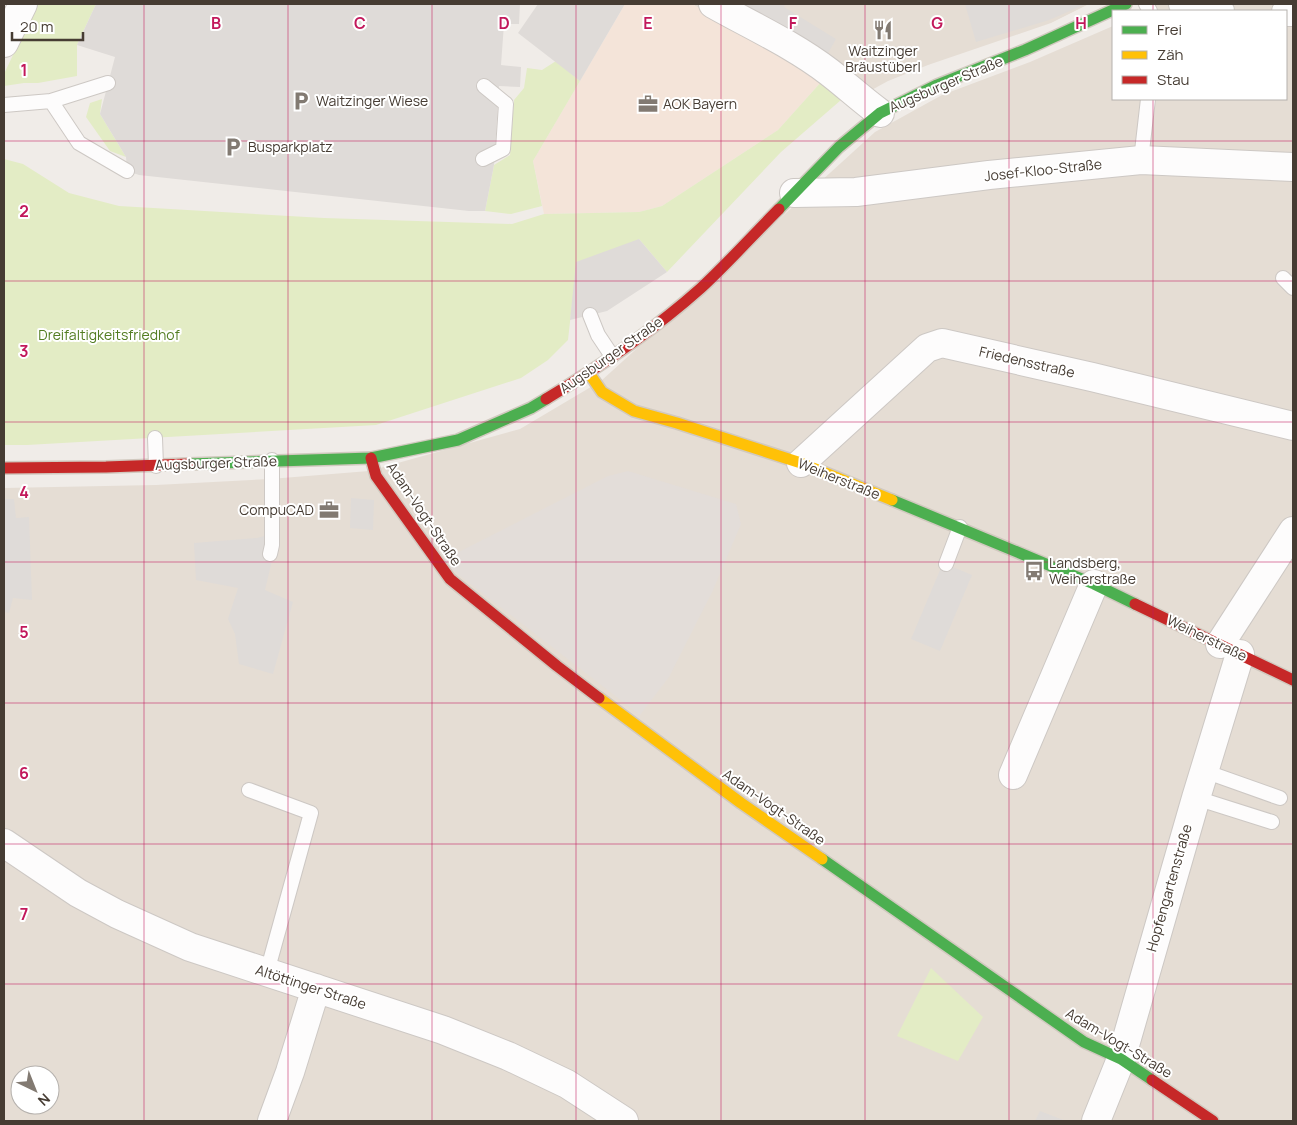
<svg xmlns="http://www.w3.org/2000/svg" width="1297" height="1125" viewBox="0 0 1297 1125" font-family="Manrope,sans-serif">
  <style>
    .residential { fill: #e5ddd4; fill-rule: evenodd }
    .commercial { fill: #f4e4d9 }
    .industrial { fill: #e3ddd9 }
    .green { fill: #e3ecc5 }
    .parking { fill: #dfdbd8 }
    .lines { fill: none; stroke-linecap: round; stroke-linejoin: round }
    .lane-casing { stroke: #cdc8c4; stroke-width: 16 }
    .street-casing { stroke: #cdc8c4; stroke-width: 30 }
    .fast-casing { stroke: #d1c9bf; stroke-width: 14 }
    .slow-casing { stroke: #d1c9bf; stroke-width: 14 }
    .jam-casing { stroke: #d1c9bf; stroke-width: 14 }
    .lane { stroke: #fdfcfc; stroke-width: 14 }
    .street { stroke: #fdfcfc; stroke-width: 28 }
    .fast { stroke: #4caf50; stroke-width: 11 }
    .slow { stroke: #ffc107; stroke-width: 11 }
    .jam { stroke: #c62828; stroke-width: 11 }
    .grid { fill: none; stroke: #c2185b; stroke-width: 1; stroke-opacity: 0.55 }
    .labels { text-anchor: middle; stroke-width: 4; stroke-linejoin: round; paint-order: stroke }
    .poi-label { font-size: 14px; fill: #463c33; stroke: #fff; text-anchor: start }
    .street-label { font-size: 14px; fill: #463c33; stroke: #fff }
    .park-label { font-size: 14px; fill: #537d22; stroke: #fff }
    .grid-label { font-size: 16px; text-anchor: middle; font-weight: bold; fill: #c2185b; stroke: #fff; stroke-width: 4; stroke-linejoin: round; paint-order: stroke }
  </style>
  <rect width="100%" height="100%" fill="#f0ece8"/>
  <!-- residential -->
  <path class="residential" d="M692,4H1089L1051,23L928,65L888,81L846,104L822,81L803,68Z
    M1151,4H1293V1121H4V488L156,485L270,479L369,471L520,429L601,381L875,132L942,95L1030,62L1113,26V99H1286V11H1139ZM20,1075H50V1105H20Z"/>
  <!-- commercial -->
  <path class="commercial" d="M625,4H692L803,68L822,81L778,130L662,206L639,212L544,214L533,161Z"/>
  <!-- industrial -->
  <path class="industrial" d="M628,471L736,504L741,524L713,590L669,677L640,715L441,561L608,476Z"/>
  <!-- green -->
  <path class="green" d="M37,4H96L77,45V76L38,83H24L4,86V74Z
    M556,61L580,81L533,161L542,206L511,214L485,211L494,165L510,155L514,100L524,88L527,68L542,70Z
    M822,81L841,100L781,152L667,272L639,239L572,304L568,340L548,360L521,378L376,425L27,445H4V159L23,164L69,193L119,206L324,218L512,224L544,214L639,212L662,206L778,130Z
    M102,99L100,114L126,157L110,151L86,117L90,103Z
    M931,968L983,1017L958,1061L897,1036Z"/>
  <!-- parking -->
  <path class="parking" d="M96,4H520L519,24H504L501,65L521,67L520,87L499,86L494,165L485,211H469L139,175L127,171L126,157L100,114L115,57L77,45Z
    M538,4H625L580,81L518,33Z
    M741,4H785L784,7L836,39L827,55Z
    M965,4H1086L1049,20L976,42Z
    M639,239L667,272L607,311L570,320L576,262Z
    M351,498L374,500L373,530L350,528Z
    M4,499H14L16,518L29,517L32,600L13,598L9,613L4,612Z
    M272,534L278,535L265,590L293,602L273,674L239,664L235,634L228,619L238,588L196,580L194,543L257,538Z
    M943,563L972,575L940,651L911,639Z
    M1040,1111L1066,1121H1035Z"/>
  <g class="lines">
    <defs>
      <path id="lane" d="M1146,4L1150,11
        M51,101L79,143L127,171
        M4,105L51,101L108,83
        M483,159L503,149L506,104L484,86
        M1141,160L1148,99
        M1283,278L1293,288
        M590,315L598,335L612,356
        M155,438L156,466
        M270,554L272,545V460
        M946,564L960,527
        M1204,771L1280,798
        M249,790L311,813L267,972
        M1196,798L1272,822"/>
      <path id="street" d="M713,4C752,26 794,45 829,72C846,85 862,100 880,113
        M1183,4L1186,6L1220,11
        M1286,12H1293
        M4,43L23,4
        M794,193L856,192L989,175L1141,160L1293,167
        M801,463L927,348L942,343L1092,377L1293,426
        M1220,644L1293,531
        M1013,775L1094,584
        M4,843L78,893L117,914L190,947L443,1030L508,1056L567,1084L624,1121
        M272,1121L290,1072L316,988
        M1096,1121L1121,1059L1196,798L1240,654"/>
      <path id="fast" d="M779,209L839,147L880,113L937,85L1025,50L1126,4
        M189,464L371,458L458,440L531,408L546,399
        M892,500L1094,584L1135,604
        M822,859L1084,1042L1121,1059L1152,1080"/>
      <path id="slow" d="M589,373L602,392L634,411L677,423L801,463L892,500
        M599,698L741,803L822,859"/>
      <path id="jam" d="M546,399C601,366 654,330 701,288C728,263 753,235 779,209
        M371,458L376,476L450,579L557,666L599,698
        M4,468L106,467L189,464
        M1135,604L1293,680
        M1152,1080L1213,1121"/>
    </defs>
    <!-- lane casing -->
    <use href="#lane" class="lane-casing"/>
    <!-- street casing -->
    <use href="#street" class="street-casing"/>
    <!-- fast casing -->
    <use href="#fast" class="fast-casing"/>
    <!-- slow casing -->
    <use href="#slow" class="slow-casing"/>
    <!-- jam casing -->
    <use href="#jam" class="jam-casing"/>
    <!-- lane -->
    <use href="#lane" class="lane"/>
    <!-- street -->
    <use href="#street" class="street"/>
    <!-- fast -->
    <use href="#fast" class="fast"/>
    <!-- slow -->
    <use href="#slow" class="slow"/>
    <!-- jam -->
    <use href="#jam" class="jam"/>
  </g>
  <!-- grid -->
  <path class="grid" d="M144,4V1121M288,4V1121M432,4V1121M576,4V1121M721,4V1121M865,4V1121M1009,4V1121M1153,4V11M1153,99V1121M4,141H1293M4,281H1293M4,422H1293M4,562H1293M4,703H1293M4,844H1293M4,984H1293"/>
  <!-- icons -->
  <defs>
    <symbol id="restaurant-bare" viewBox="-9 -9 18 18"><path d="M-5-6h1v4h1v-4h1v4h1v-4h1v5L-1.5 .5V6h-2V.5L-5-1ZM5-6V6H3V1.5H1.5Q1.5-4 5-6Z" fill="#827a72" stroke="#fff" stroke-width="2.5" paint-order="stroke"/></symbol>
    <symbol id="parking-bare" viewBox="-9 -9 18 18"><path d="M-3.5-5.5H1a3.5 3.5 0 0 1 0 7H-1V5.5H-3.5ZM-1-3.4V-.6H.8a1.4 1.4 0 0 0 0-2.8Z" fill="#827a72" stroke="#fff" stroke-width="2.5" paint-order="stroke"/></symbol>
    <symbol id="office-bare" viewBox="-9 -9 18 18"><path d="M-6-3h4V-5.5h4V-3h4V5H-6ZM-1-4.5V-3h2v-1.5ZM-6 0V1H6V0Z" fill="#827a72" stroke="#fff" stroke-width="2.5" paint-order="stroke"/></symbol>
    <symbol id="bus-bare" viewBox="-9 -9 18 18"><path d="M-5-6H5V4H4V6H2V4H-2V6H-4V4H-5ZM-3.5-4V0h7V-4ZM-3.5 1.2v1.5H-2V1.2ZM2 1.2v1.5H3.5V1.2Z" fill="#827a72" stroke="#fff" stroke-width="2.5" paint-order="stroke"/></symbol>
  </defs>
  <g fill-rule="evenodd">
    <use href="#restaurant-bare" x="869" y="16" width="28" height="28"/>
    <use href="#parking-bare" x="287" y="87" width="28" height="28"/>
    <use href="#office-bare" x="634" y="90" width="28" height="28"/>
    <use href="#parking-bare" x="219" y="133" width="28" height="28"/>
    <use href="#office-bare" x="315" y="496" width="28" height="28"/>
    <use href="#bus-bare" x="1020" y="557" width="28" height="28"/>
  </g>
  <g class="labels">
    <!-- poi labels -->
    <g class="poi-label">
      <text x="883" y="56" text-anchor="middle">Waitzinger<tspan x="883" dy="16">Bräustüberl</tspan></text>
      <text x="316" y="106">Waitzinger Wiese</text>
      <text x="663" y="109">AOK Bayern</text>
      <text x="248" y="152">Busparkplatz</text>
      <text x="314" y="515" text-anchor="end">CompuCAD</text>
      <text x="1049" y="568">Landsberg,<tspan x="1049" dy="16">Weiherstraße</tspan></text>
    </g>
    <!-- street labels -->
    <g class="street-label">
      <text transform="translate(946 84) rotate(-23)" y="5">Augsburger Straße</text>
      <text transform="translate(1043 170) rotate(-6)" y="5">Josef-Kloo-Straße</text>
      <text transform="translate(611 355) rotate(-35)" y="5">Augsburger Straße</text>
      <text transform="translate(1027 362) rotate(13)" y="5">Friedensstraße</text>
      <text transform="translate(216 463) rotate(-2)" y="5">Augsburger Straße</text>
      <text transform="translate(839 479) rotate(22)" y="5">Weiherstraße</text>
      <text transform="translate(424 514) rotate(56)" y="5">Adam-Vogt-Straße</text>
      <text transform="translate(1207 638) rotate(26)" y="5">Weiherstraße</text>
      <text transform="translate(774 807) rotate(35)" y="5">Adam-Vogt-Straße</text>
      <text transform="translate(1169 888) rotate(-74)" y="5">Hopfengartenstraße</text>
      <text transform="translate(311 987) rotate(18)" y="5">Altöttinger Straße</text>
      <text transform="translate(1119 1043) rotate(31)" y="5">Adam-Vogt-Straße</text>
    </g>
    <!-- park labels -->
    <g class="park-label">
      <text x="109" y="340">Dreifaltigkeitsfriedhof</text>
    </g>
  </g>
  <g class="grid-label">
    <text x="216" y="29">B</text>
    <text x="360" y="29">C</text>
    <text x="504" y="29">D</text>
    <text x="648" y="29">E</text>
    <text x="793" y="29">F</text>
    <text x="937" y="29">G</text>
    <text x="1081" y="29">H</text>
    <text x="24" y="76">1</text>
    <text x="24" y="217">2</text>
    <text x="24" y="357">3</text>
    <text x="24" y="498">4</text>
    <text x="24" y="638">5</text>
    <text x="24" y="779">6</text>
    <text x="24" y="920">7</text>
  </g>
  <!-- border -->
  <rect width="1297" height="1125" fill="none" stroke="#463c33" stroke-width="10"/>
  <!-- legend -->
  <rect x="1112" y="10" width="175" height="90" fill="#ffffff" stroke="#b5b1ad"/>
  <rect x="1122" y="26" width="25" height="8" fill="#4caf50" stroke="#b5b1ad"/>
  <text x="1157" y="35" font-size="15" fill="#463c33">Frei</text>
  <rect x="1122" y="51" width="25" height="8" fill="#ffc107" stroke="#b5b1ad"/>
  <text x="1157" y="60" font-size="15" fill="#463c33">Zäh</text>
  <rect x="1122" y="76" width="25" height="8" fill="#c62828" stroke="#b5b1ad"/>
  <text x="1157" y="85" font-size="15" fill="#463c33">Stau</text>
  <!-- north arrow -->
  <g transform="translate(35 1090) rotate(137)"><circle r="24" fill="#ffffff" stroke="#b5b1ad"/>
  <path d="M0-4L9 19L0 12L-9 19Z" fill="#827a72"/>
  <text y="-8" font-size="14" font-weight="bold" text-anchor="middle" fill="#463c33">N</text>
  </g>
  <!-- scale -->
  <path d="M12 32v8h71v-8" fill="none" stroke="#463c33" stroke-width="2.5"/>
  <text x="20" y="32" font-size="15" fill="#463c33" stroke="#ffffff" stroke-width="4" paint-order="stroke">20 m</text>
</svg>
